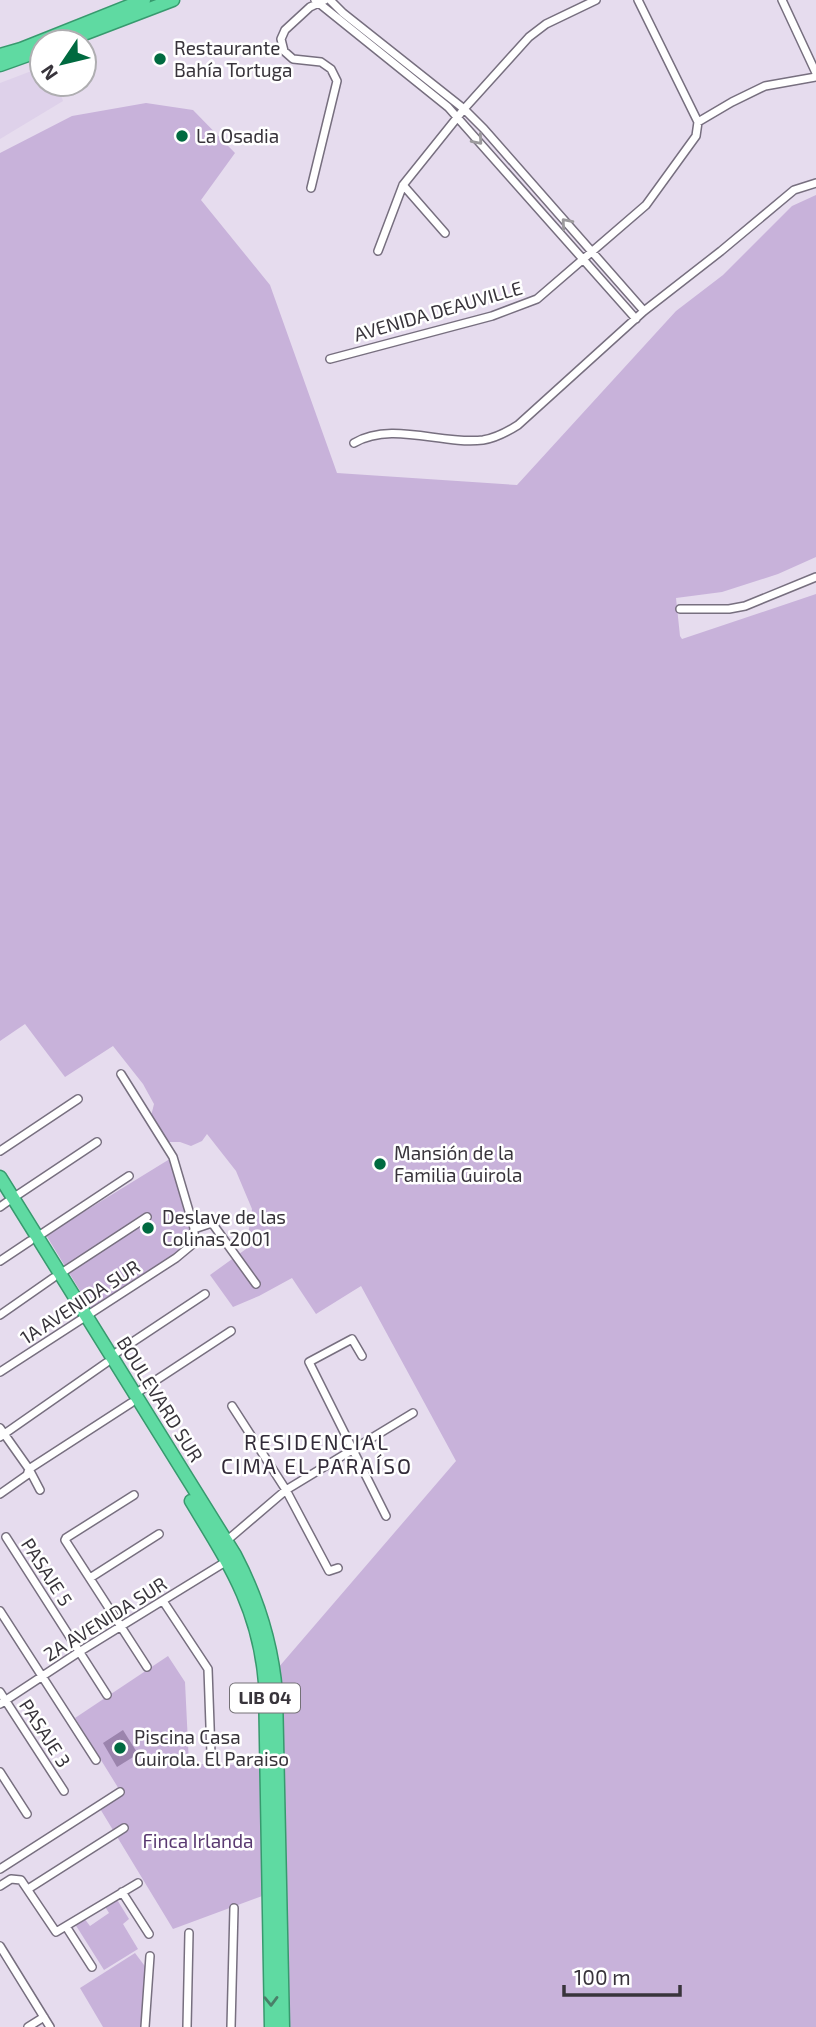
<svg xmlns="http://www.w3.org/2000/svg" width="816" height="2027" viewBox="0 0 816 2027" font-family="'Exo 2',sans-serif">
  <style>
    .built { fill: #ded1ea }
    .green { fill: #c8b2da }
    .water { fill: #9b84ad }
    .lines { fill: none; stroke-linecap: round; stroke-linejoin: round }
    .minor-casing { stroke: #776f7f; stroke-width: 10 }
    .trunk-casing { stroke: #379a6e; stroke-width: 15 }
    .minor { stroke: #fff; stroke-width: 7 }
    .trunk { stroke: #5fdaa2; stroke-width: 12 }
    .oneway { stroke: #9c9a9d }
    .oneway2 { stroke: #4a7f69 }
    .poi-dot { fill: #006a40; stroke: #fff; stroke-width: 2.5 }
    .labels { text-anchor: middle; stroke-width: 5; stroke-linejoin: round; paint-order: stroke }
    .shield { fill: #fff; stroke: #747176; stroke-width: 2 }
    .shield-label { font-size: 18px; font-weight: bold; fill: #38343b }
    .poi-label { font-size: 19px; fill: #38343b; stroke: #fff; text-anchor: start }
    .street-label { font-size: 19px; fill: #38343b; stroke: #fff }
    .park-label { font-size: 19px; fill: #5a3a71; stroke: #fff }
    .neighbourhood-label { font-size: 21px; letter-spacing: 2px; fill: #322b38; stroke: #fff }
  </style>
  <rect width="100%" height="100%" fill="#e6dcee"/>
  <!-- built -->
  <path class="built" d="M42,67V84H57L63,101L0,139V83Z"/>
  <!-- green -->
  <path class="green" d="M146,103L193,110L235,153L201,200L270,285L337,473L517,485L676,311L723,275L792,206L816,195V557L778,574L722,592L676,598L680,636L682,639L816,594V2027H287L278,1668L456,1461L361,1286L316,1314L292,1278L259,1296L233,1307L210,1275L246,1249L252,1209L236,1171L207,1134L202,1141L191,1146L180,1142H166L151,1116L154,1104L143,1084L113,1046L65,1077L25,1024L0,1041V153L72,116Z
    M173,1157L195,1235L188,1250L93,1312L46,1235Z
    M168,1656L185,1682L189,1764L261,1765L265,1895L173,1929L99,1807L122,1794L75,1718Z
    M116,1898L129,1919L123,1924L138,1949L104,1970L75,1924L84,1918L90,1926L109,1913L104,1905Z
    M135,1953L147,1969L145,2027H103L80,1988Z"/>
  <!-- water -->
  <path class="water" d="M123,1730L138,1754L117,1767L103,1743Z"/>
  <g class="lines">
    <defs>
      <path id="minor" d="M315,0L448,107L636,319
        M330,0L343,13L464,109L484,129L644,311
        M638,0L698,122
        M782,0L816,73
        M403,185L445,233
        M311,188L337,81L331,69L321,62L293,59L284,51L281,39L285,30L310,7L325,0
        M378,251L403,185L464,109L529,37L546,24L596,0
        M330,359L492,316L537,299L646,205L696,136L698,122L732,102L765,86L816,77
        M354,443C392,421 441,445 483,440C496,438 507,432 518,425L644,311L721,251L794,190L816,183
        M680,609H729L745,606L816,577
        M0,1151L78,1099
        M13,1198L97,1142
        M0,1207L7,1202
        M194,1229L212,1223L256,1284
        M37,1237L129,1176
        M0,1261L30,1241
        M60,1274L147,1217
        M0,1315L53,1278
        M362,1356L352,1339L309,1362L386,1516
        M110,1357L205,1294
        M0,1372L176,1258L194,1243V1228L173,1157L121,1074
        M135,1394L231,1331
        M232,1406L286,1490L329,1571L338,1568
        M0,1428L29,1469L40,1490
        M0,1437L106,1363
        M0,1494L27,1475L29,1469L131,1403
        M134,1495L66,1538L65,1540L147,1667
        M6,1537L107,1695
        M224,1543L286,1490L413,1413
        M90,1578L159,1534
        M163,1601L208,1669L211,1754
        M0,1611L96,1760
        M0,1692L64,1791
        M0,1704L79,1652L227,1561
        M0,1772L27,1814
        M0,1869L120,1792
        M0,1886L11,1879L21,1880L56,1932L138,1883
        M28,1889L124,1828
        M122,1892L149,1934
        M67,1928L92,1967
        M0,1946L50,2027
        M28,2027L44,2017
        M145,2027L150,1956
        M187,2027L189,1933
        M231,2027L234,1908"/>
      <path id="trunk" d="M63,42L173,0
        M0,55L21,49L144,0
        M0,65L42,50
        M0,1177L235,1555C258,1599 272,1643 276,1693L283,2027
        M191,1501C229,1564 259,1608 265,1683L271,2027"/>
    </defs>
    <!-- minor casing -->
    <use href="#minor" class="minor-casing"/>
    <!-- trunk casing -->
    <use href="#trunk" class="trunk-casing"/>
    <!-- minor -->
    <use href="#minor" class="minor"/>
    <!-- trunk -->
    <use href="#trunk" class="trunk"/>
  </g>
  <!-- one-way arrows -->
  <defs><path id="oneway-chevron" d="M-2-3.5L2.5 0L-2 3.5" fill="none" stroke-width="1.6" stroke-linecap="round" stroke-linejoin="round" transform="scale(1.75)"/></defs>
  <g class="oneway">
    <use href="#oneway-chevron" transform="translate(478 140) rotate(49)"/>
    <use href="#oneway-chevron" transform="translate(566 223) rotate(-131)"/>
  </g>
  <use class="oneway2" href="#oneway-chevron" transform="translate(271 2001) rotate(89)"/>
  <!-- markers -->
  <g class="poi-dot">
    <circle cx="160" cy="59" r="7"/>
    <circle cx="182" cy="136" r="7"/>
    <circle cx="380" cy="1164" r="7"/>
    <circle cx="148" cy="1228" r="7"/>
    <circle cx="120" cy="1748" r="7"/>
  </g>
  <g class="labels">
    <!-- shield labels -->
    <rect class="shield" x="230" y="1683.5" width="70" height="29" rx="5"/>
    <g class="shield-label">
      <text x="265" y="1704">LIB 04</text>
    </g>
    <!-- poi labels -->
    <g class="poi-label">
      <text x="174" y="55">Restaurante<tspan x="174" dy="22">Bahía Tortuga</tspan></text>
      <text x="196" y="143">La Osadia</text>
      <text x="394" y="1160">Mansión de la<tspan x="394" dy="22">Familia Guirola</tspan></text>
      <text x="162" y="1224">Deslave de las<tspan x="162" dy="22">Colinas 2001</tspan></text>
      <text x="134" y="1744">Piscina Casa<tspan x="134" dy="22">Guirola. El Paraiso</tspan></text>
    </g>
    <!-- street labels -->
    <g class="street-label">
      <text transform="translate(438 311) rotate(-16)" y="7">AVENIDA DEAUVILLE</text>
      <text transform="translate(80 1302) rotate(-33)" y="7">1A AVENIDA SUR</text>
      <text transform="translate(160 1399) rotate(58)" y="7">BOULEVARD SUR</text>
      <text transform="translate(47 1572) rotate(57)" y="7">PASAJE 5</text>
      <text transform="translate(105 1619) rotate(-32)" y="7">2A AVENIDA SUR</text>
      <text transform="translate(45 1733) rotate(57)" y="7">PASAJE 3</text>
    </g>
    <!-- park labels -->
    <g class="park-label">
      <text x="198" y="1848">Finca Irlanda</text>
    </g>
    <!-- neighbourhood labels -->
    <g class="neighbourhood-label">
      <text x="317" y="1450">RESIDENCIAL<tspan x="317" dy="24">CIMA EL PARAÍSO</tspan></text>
    </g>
  </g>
  <!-- north arrow -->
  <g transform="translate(63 63) rotate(235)"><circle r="33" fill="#ffffff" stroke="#afaeb1" stroke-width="2"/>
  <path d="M0-5L12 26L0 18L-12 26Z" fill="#006a40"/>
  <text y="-10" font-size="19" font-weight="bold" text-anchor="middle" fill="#38343b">N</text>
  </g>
  <!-- scale -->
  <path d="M564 1985v10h116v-10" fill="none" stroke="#38343b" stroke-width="3.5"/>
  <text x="574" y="1985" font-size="21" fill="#38343b" stroke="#ffffff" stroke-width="5" paint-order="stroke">100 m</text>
</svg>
